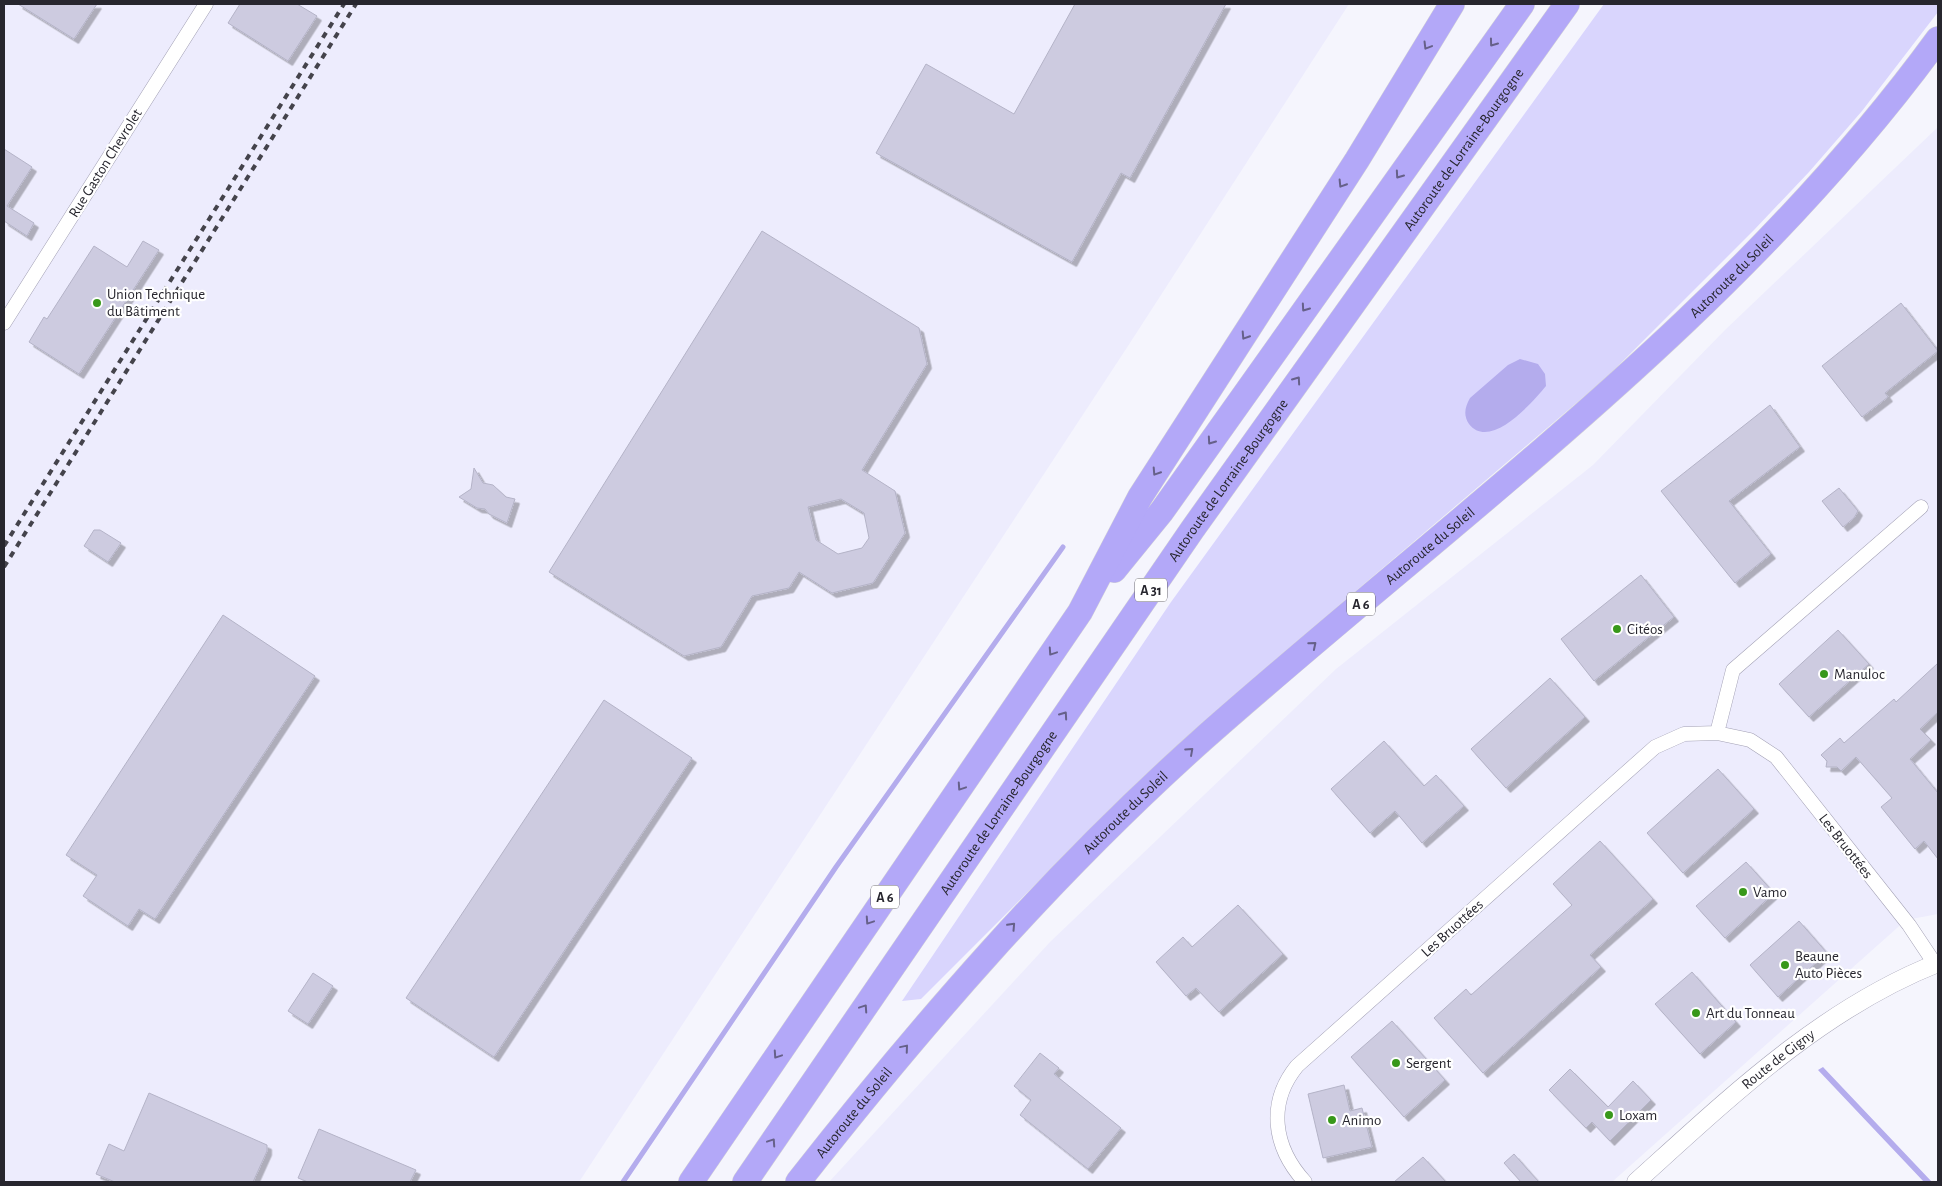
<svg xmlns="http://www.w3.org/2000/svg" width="1942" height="1186" viewBox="0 0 1942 1186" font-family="'Alegreya Sans',sans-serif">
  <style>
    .built { fill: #edecfd }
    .green { fill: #d9d5fd }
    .water { fill: #b4aced }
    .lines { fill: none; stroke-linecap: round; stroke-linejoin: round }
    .stream { stroke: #b4aced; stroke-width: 5 }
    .building { fill: #cdcbe0; stroke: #b4b3c7; fill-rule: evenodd; filter: url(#shadow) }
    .minor-casing { stroke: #a3a1b5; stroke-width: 15 }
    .tertiary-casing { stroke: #a3a1b5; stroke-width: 19 }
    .motorway-casing { stroke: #d4d4d5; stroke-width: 26 }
    .minor { stroke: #fff; stroke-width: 14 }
    .tertiary { stroke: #fff; stroke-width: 18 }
    .motorway { stroke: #b3a8f8; stroke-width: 25 }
    .rail { stroke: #44434b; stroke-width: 4; stroke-dasharray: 6 6; stroke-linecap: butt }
    .oneway { stroke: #666089 }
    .poi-dot { fill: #38981a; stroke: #fff; stroke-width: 2 }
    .labels { text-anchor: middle; stroke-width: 4.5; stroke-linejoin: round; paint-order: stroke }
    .shield { fill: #fff; stroke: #68676d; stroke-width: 1 }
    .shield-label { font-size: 14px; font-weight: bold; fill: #27262e }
    .street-label { font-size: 15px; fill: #27262e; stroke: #fff }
    .poi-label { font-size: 15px; fill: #27262e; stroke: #fff; text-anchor: start }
  </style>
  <defs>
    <filter id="shadow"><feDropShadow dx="4.5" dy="4.5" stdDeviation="0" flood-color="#0004"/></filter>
  </defs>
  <rect width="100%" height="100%" fill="#f5f5fd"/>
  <!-- built -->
  <path class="built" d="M4,4H1349L1128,346L579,1182H4Z
    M1938,127V914L1906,920L1612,1182H829L1050,942L1336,669L1593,465L1725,330Z"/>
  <!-- green -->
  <path class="green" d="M1604,4H1938V12L1862,111L1809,172L1754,230L1607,377L1254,678L1138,782L921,999L902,1001L1171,602Z"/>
  <!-- water -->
  <path class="water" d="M1520,359L1538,364L1545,374L1546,386C1532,403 1490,451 1469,424C1463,415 1465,407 1470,398L1508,365Z
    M1823,1067L1932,1182H1924L1818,1070Z"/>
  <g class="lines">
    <!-- stream -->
    <path class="stream" d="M623,1182L836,867L1063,547"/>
  </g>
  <!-- building -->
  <path class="building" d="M18,4H97L74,39Z
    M240,4H297L317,16L288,61L228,23Z
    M1075,4H1226L1130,178L1121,173L1072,262L876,153L926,64L1014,114Z
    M4,149L32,167L7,206L34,223L27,236L4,221Z
    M762,231L919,328L927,364L862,470L895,491L905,533L873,583L832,593L799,572L789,588L752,596L721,647L684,656L549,572ZM841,499L864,513L869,538L862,548L838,554L816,540L808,507Z
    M143,241L159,250L79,374L29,342L44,317L47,319L94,246L127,267Z
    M1901,303L1938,351L1885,393L1888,397L1862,417L1822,366Z
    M1770,405L1800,447L1729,501L1771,554L1735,583L1661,491Z
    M474,468L483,483L493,485L506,497L515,499L507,523L489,514L485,509L477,508L459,497L471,489Z
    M1839,488L1858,511L1854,518L1843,527L1822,501Z
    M94,530H100L121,543L108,562L84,546Z
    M1641,575L1674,617L1594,681L1561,639Z
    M223,615L315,676L155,919L139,909L128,926L83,896L97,875L66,855Z
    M1838,630L1869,664L1809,717L1779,684Z
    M1938,663V712L1920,729L1931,740L1910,759L1938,793V859L1924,841L1915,849L1881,807L1892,798L1856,757L1841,771L1837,767H1826L1827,761L1821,755L1840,738L1844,743L1894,699L1896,702Z
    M1550,678L1585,717L1506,788L1471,749Z
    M604,700L692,758L494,1057L406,998Z
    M1384,741L1424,786L1436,775L1464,806L1422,843L1395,811L1370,833L1331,789Z
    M1718,769L1754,809L1683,873L1647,833Z
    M1600,841L1653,899L1590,955L1601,967L1483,1073L1434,1018L1466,989L1471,995L1572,905L1553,884Z
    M1746,862L1774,893L1725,938L1696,906Z
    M1238,905L1283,954L1219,1012L1196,988L1186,996L1156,962L1183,937L1192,947Z
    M1799,921L1827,953L1778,997L1750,965Z
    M1692,972L1736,1022L1700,1054L1655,1004Z
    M313,973L333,986L308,1024L288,1011Z
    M1392,1021L1445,1080L1404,1117L1351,1057Z
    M1040,1053L1059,1068L1054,1074L1121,1128L1088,1169L1020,1115L1031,1100L1014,1086Z
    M1570,1069L1608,1107L1633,1081L1651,1100L1610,1141L1592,1122L1586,1128L1549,1090Z
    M1344,1085L1350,1111L1362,1108L1372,1147L1323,1158L1308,1094Z
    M149,1093L267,1145V1151L253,1182H115L96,1174L109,1144L124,1151Z
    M319,1129L416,1170L410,1182H308L298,1178Z
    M1514,1154L1528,1170L1539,1182H1521L1504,1163Z
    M1423,1157L1446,1182H1394Z"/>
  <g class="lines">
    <defs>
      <path id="minor" d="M4,323L206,4
        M1717,733L1733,670L1921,507
        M1305,1182C1273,1147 1267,1103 1297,1066L1655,747L1684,734L1717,733L1750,740L1776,757L1909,925L1935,964"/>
      <g id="tertiary">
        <path id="s1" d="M1636,1182C1728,1099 1821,1009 1938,963"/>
      </g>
      <g id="motorway">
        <path d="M1114,570L1162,511L1522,4"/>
        <path d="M691,1182L1080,612L1140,497L1357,160L1452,4"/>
        <path id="s2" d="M745,1182L1192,530L1567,4"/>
        <path id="s3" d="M798,1182C922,1024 1053,873 1203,739C1457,514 1736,316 1938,39"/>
      </g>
    </defs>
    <!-- minor casing -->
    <use href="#minor" class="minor-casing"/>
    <!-- tertiary casing -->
    <use href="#tertiary" class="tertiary-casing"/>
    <!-- motorway casing -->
    <use href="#motorway" class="motorway-casing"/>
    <!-- minor -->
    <use href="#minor" class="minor"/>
    <!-- tertiary -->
    <use href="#tertiary" class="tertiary"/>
    <!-- motorway -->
    <use href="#motorway" class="motorway"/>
    <!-- rail -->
    <path class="rail" d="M4,546L344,4
      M4,567L356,4"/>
  </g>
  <!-- one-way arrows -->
  <defs><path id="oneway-chevron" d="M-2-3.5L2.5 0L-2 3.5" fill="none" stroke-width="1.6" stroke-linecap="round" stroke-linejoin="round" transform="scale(1.25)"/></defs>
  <g class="oneway">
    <use href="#oneway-chevron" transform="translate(1493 43) rotate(126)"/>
    <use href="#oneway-chevron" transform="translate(1427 46) rotate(121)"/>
    <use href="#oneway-chevron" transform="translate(1399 175) rotate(125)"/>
    <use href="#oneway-chevron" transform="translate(1342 184) rotate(122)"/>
    <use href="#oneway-chevron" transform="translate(1305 308) rotate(125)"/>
    <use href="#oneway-chevron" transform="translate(1245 336) rotate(123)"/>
    <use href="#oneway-chevron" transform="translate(1297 380) rotate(-55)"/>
    <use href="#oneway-chevron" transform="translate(1211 441) rotate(125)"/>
    <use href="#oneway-chevron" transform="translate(1156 472) rotate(123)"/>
    <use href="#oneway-chevron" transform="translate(1313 645) rotate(-40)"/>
    <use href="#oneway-chevron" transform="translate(1052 652) rotate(124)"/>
    <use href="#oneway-chevron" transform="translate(1064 715) rotate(-55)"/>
    <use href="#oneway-chevron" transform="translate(1190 751) rotate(-42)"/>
    <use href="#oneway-chevron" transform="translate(961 787) rotate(124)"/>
    <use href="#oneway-chevron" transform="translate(869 921) rotate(124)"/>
    <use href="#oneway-chevron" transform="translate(1012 926) rotate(-47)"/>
    <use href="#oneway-chevron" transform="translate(864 1008) rotate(-56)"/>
    <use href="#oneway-chevron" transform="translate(905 1048) rotate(-50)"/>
    <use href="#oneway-chevron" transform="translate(777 1055) rotate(124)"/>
    <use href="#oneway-chevron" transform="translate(772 1142) rotate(-56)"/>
  </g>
  <!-- markers -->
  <g class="poi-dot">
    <circle cx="97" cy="303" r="5"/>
    <circle cx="1617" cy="629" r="5"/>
    <circle cx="1824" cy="674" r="5"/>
    <circle cx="1743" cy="892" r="5"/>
    <circle cx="1785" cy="965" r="5"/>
    <circle cx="1696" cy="1013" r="5"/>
    <circle cx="1396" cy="1063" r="5"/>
    <circle cx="1609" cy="1115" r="5"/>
    <circle cx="1332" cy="1120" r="5"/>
  </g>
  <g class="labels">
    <!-- shield labels -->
    <g class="shield">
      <rect x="1135" y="578.5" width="32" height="23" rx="4"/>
      <rect x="1347" y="592.5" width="28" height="23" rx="4"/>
      <rect x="871" y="885.5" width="28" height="23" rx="4"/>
    </g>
    <g class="shield-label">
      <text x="1151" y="595">A 31</text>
      <text x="1361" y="609">A 6</text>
      <text x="885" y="902">A 6</text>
    </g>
    <!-- street labels -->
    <g class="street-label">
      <text dy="5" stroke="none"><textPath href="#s2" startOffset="1258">Autoroute de Lorraine-Bourgogne</textPath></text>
      <text transform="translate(105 163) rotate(-58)" y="5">Rue Gaston Chevrolet</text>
      <text dy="5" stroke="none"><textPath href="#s3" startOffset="1304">Autoroute du Soleil</textPath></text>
      <text dy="5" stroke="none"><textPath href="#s2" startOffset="852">Autoroute de Lorraine-Bourgogne</textPath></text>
      <text dy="5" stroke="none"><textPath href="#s3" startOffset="899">Autoroute du Soleil</textPath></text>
      <text dy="5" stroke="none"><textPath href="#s2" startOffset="448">Autoroute de Lorraine-Bourgogne</textPath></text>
      <text dy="5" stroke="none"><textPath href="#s3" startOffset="494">Autoroute du Soleil</textPath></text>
      <text transform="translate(1846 846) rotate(52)" y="5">Les Bruottées</text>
      <text transform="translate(1452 928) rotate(-42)" y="5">Les Bruottées</text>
      <text dy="5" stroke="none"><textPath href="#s1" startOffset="188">Route de Gigny</textPath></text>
      <text dy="5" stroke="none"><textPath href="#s3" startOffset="89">Autoroute du Soleil</textPath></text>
    </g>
    <!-- poi labels -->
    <g class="poi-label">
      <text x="107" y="299">Union Technique<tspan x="107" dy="17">du Bâtiment</tspan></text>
      <text x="1627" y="634">Citéos</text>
      <text x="1834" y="679">Manuloc</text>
      <text x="1753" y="897">Vamo</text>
      <text x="1795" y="961">Beaune<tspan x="1795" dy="17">Auto Pièces</tspan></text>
      <text x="1706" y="1018">Art du Tonneau</text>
      <text x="1406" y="1068">Sergent</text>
      <text x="1619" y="1120">Loxam</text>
      <text x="1342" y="1125">Animo</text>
    </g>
  </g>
  <!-- border -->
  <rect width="1942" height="1186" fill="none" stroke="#27262e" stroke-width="10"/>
</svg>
